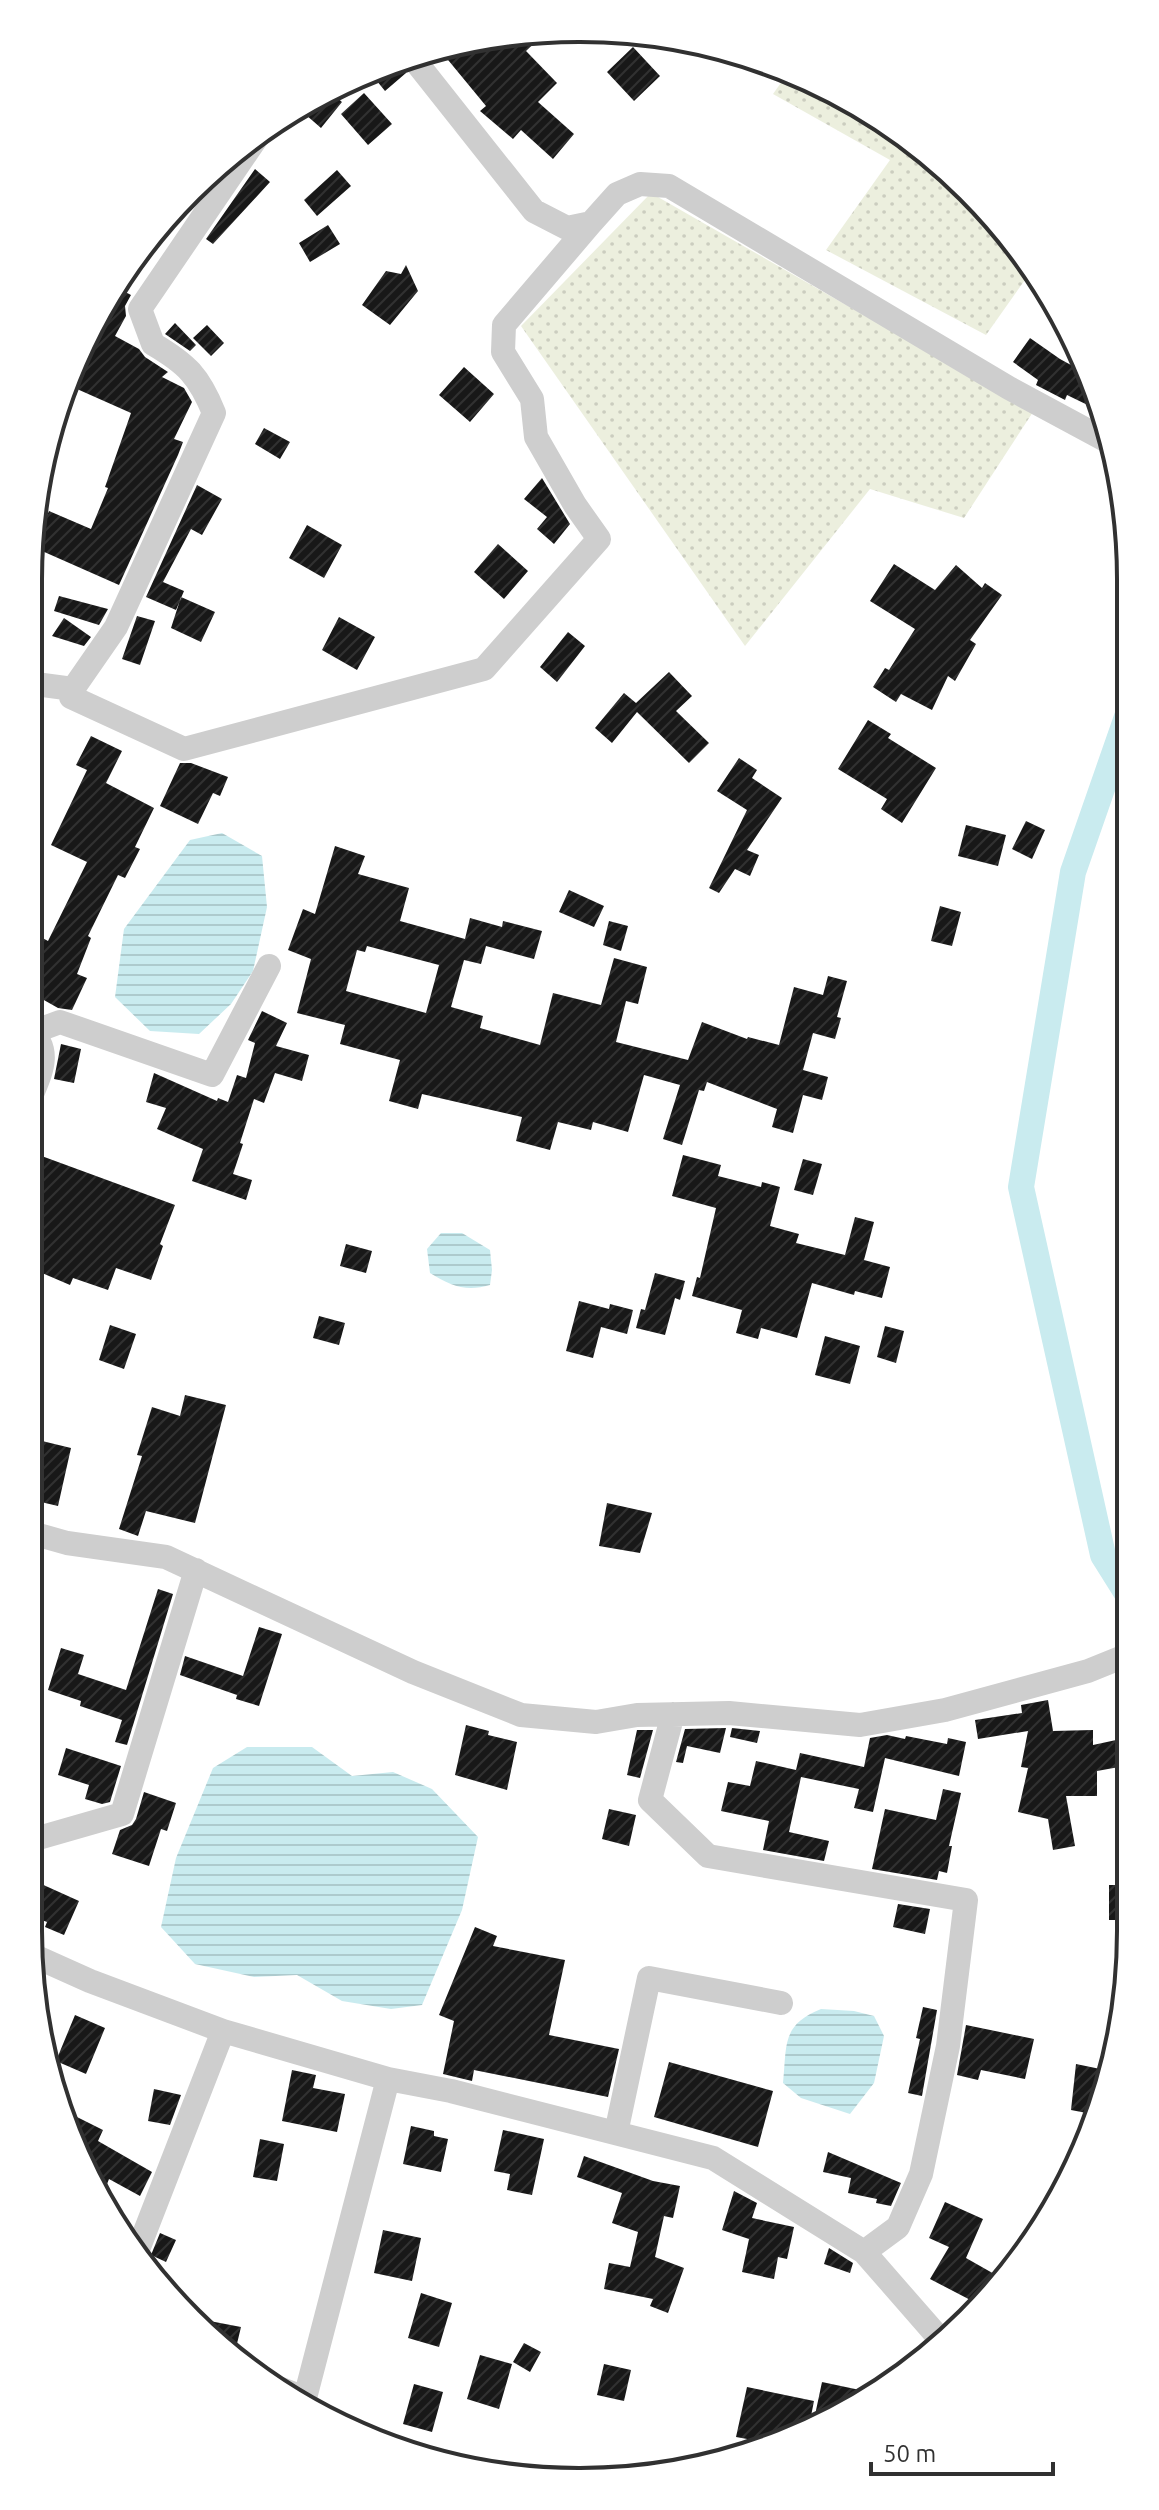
<svg xmlns="http://www.w3.org/2000/svg" width="1159" height="2510" viewBox="0 0 1159 2510" font-family="Ubuntu,sans-serif">
  <style>
    .green { fill: url(#green-dots) }
    .water { fill: url(#water-rules) }
    .lines { fill: none; stroke-linecap: round; stroke-linejoin: round }
    .canal { stroke: #c9ebef; stroke-width: 26 }
    .building { fill: url(#building-hatch); fill-rule: evenodd }
    .street { stroke: #cecece; stroke-width: 24 }
    .rim { fill: none; stroke: #313131; stroke-width: 4 }
  </style>
  <defs>
    <pattern id="green-dots" width="8" height="8" patternUnits="userSpaceOnUse" patternTransform="scale(2)"><rect width="8" height="8" fill="#ecefde"/><path d="M2 2h.1M6 6h.1" fill="none" stroke="#cbcdbf" stroke-width="1.8" stroke-linecap="round"/></pattern>
    <pattern id="water-rules" width="6" height="5" patternUnits="userSpaceOnUse" patternTransform="scale(2)"><rect width="6" height="5" fill="#c9ebef"/><path d="M0 2.5h6" fill="none" stroke="#adcacd"/></pattern>
    <pattern id="building-hatch" width="6" height="6" patternUnits="userSpaceOnUse" patternTransform="scale(2)"><rect width="6" height="6" fill="#181818"/><path d="M-1 1l2-2M0 6l6-6M5 7l2-2" fill="none" stroke="#313131"/></pattern>
  </defs>
  <rect width="100%" height="100%" fill="#fff"/>
  <!-- green -->
  <path class="green" d="M790,70L915,142L1017,243L1032,270L986,335L826,250L890,160L773,94Z
    M651,193L1033,412L964,518L870,489L745,646L521,326Z"/>
  <!-- water -->
  <path class="water" d="M222,833L262,856L267,907L253,971L231,1004L199,1034L150,1031L115,997L124,929L190,840Z
    M441,1233H462L490,1250L492,1270L490,1285C466,1292 451,1286 430,1273L427,1249Z
    M247,1747H312L352,1776L393,1772L432,1789L478,1837L462,1910L422,2005L391,2009L342,2001L297,1975L254,1977L195,1964L161,1927L176,1858L213,1768Z
    M821,2009L854,2011L874,2016L884,2036L874,2083L850,2114L801,2098L783,2083C787,2045 781,2025 821,2009Z"/>
  <g class="lines">
    <!-- canal -->
    <path class="canal" d="M1127,717L1073,872L1021,1187L1103,1555L1130,1598"/>
  </g>
  <!-- building -->
  <path class="building" d="M547,31L526,51L557,83L538,102L574,134L553,159L521,130L513,139L480,111L486,106L439,49L471,39Z
    M633,47L660,76L634,101L607,72Z
    M398,61L406,73L385,91L368,70Z
    M329,91L342,102L321,128L298,108Z
    M364,93L392,124L368,145L341,114Z
    M255,169L270,182L213,244L206,239Z
    M337,170L351,186L317,216L304,200Z
    M328,225L340,244L310,262L299,243Z
    M406,265L418,291L390,325L362,305L386,271L401,274Z
    M114,286L131,295L125,306L126,316L115,336L139,349L145,357L168,372L162,377L184,388L192,402L174,439L183,442L178,455L119,585L33,547L49,511L91,529L108,488L105,487L131,413L68,385L107,312L102,309Z
    M175,323L196,345L190,351L165,334Z
    M207,325L224,343L211,356L193,338Z
    M1030,338L1060,359L1091,376L1100,411L1067,395L1065,400L1036,385L1038,380L1013,362Z
    M464,367L494,394L470,422L439,395Z
    M264,428L290,442L280,459L255,444Z
    M542,478L570,524L554,544L537,529L547,517L524,499Z
    M197,485L222,499L202,535L191,529L163,582L184,591L176,610L146,597Z
    M307,525L342,545L324,578L289,558Z
    M498,544L528,571L504,599L474,572Z
    M894,564L935,590L956,565L982,588L985,583L1002,595L970,640L976,644L955,681L948,676L932,710L901,694L896,702L873,687L885,668L889,670L915,629L870,601Z
    M59,596L108,609L99,625L54,611Z
    M181,597L215,612L201,642L171,628Z
    M137,616L155,621L140,665L122,659Z
    M339,617L375,637L357,670L322,650Z
    M64,618L91,637L84,646L52,636Z
    M568,632L585,646L557,682L540,667Z
    M669,672L692,696L676,711L709,743L689,763L637,712L612,743L595,728L624,693L636,703Z
    M868,720L891,734L888,738L936,768L902,823L881,809L887,799L838,769Z
    M91,736L122,751L106,783L154,808L135,847L140,849L125,878L118,875L88,936L91,938L77,974L87,978L72,1010L58,1008L35,995H28V930L48,941L87,862L51,845L87,770L76,765Z
    M739,758L757,770L752,778L782,798L747,850L759,855L750,876L735,869L719,893L709,888L747,810L717,791Z
    M180,763H191L228,777L220,796L213,793L198,824L160,806Z
    M1026,821L1045,830L1032,859L1012,849Z
    M966,825L1006,835L998,866L958,856Z
    M335,846L365,856L358,874L409,888L400,921L465,939L470,918L502,927L503,921L542,931L534,959L486,946L481,964L464,960L451,1007L483,1016L480,1028L540,1045L553,993L601,1005L614,958L647,967L638,1004L626,1001L616,1042L688,1060L702,1022L747,1039L748,1037L779,1045L794,987L823,995L828,976L847,981L837,1017L841,1018L835,1039L813,1033L803,1070L828,1077L822,1100L803,1095L793,1133L772,1127L777,1109L707,1082L704,1091L699,1090L682,1145L663,1139L680,1085L644,1075L628,1132L593,1122L591,1130L558,1122L550,1150L516,1141L522,1117L422,1094L418,1109L389,1101L400,1060L340,1044L345,1025L297,1013L311,959L288,950L303,909L315,914ZM367,946L439,965L426,1013L346,991L357,950L365,952Z
    M569,890L604,906L594,927L559,912Z
    M940,906L961,912L952,946L931,941Z
    M609,921L628,926L621,951L603,945Z
    M262,1011L287,1023L276,1046L309,1055L302,1081L275,1073L264,1103L254,1099L240,1143L243,1144L233,1174L252,1180L246,1200L192,1181L203,1149L157,1129L166,1108L146,1102L154,1073L217,1101L218,1098L228,1102L237,1075L246,1078L255,1043L248,1040Z
    M61,1044L81,1049L74,1083L54,1079Z
    M28,1151L175,1205L160,1244L163,1246L151,1280L116,1268L108,1290L73,1278L70,1285L28,1267Z
    M683,1155L721,1165L718,1176L761,1187L762,1182L780,1187L770,1226L799,1234L796,1243L845,1255L855,1217L874,1222L864,1260L890,1267L882,1298L855,1291L854,1295L812,1283L797,1338L761,1328L758,1339L736,1333L742,1310L692,1296L697,1277L700,1278L716,1208L672,1196Z
    M803,1159L822,1164L813,1195L794,1190Z
    M346,1244L372,1251L366,1273L340,1266Z
    M655,1273L685,1281L680,1300L675,1298L665,1335L636,1328L641,1309L645,1310Z
    M579,1301L609,1309L610,1304L633,1310L627,1334L601,1327L593,1358L566,1351Z
    M319,1316L345,1323L339,1345L313,1338Z
    M110,1325L136,1334L124,1369L99,1360Z
    M885,1326L904,1331L896,1363L877,1357Z
    M825,1336L860,1346L850,1384L815,1375Z
    M185,1395L226,1405L195,1523L146,1511L138,1536L119,1529L142,1456L137,1455L152,1407L180,1416Z
    M38,1440L71,1448L58,1506L28,1499V1485Z
    M607,1503L652,1513L640,1553L599,1546Z
    M158,1589L173,1594L127,1745L115,1742L122,1720L80,1706L81,1701L48,1690L61,1648L84,1655L78,1674L126,1690Z
    M259,1627L282,1634L259,1706L236,1699L237,1695L180,1675L185,1656L243,1676Z
    M1048,1700L1053,1731L1093,1730V1745L1130,1737V1765L1097,1771V1796H1066L1075,1846L1053,1850L1048,1819L1018,1812L1028,1768L1021,1767L1028,1731L978,1739L975,1720L1022,1713L1021,1705Z
    M466,1725L489,1731L488,1735L517,1742L507,1790L455,1775Z
    M726,1728L720,1753L687,1746L683,1763L676,1762L685,1729Z
    M732,1728L760,1731L757,1743L730,1737Z
    M637,1730H653L640,1778L627,1775Z
    M887,1735L905,1739L906,1736L947,1744L948,1738L966,1742L959,1776L885,1758L873,1812L854,1808L859,1789L801,1777L789,1832L829,1841L824,1861L763,1850L769,1821L721,1811L728,1782L750,1786L756,1761L796,1770L800,1753L864,1767L870,1738Z
    M66,1748L121,1766L110,1802L102,1804L85,1799L89,1785L58,1775Z
    M943,1789L961,1793L949,1846H952L947,1873L939,1871L937,1880L872,1869L885,1809L936,1820Z
    M144,1792L176,1803L167,1831L161,1829L149,1866L112,1854L120,1830L132,1825L136,1819Z
    M609,1809L636,1815L629,1846L602,1839Z
    M28,1878L79,1901L64,1935L45,1927L47,1922L28,1915Z
    M1109,1885H1131V1920H1109Z
    M898,1904L930,1909L925,1934L893,1927Z
    M475,1927L497,1936L493,1946L565,1960L549,2035L619,2049L608,2097L474,2070L472,2081L443,2074L454,2021L439,2015Z
    M923,2007L937,2010L922,2096L908,2093L920,2039L916,2038Z
    M75,2015L105,2028L86,2074L56,2061Z
    M966,2025L1034,2039L1025,2079L981,2070L978,2080L957,2075Z
    M669,2062L773,2091L758,2147L654,2117Z
    M1076,2064L1110,2071L1097,2115L1071,2110Z
    M292,2070L316,2075L313,2088L345,2094L337,2132L282,2121Z
    M154,2089L181,2095L170,2125L148,2121Z
    M75,2116L103,2130L98,2141L152,2172L140,2196L109,2179L100,2202L68,2132Z
    M411,2126L434,2131V2136L448,2139L441,2172L403,2164Z
    M503,2130L544,2139L532,2195L507,2190L510,2174L494,2171Z
    M260,2139L284,2144L277,2181L253,2177Z
    M828,2152L901,2183L891,2206L876,2203L877,2199L848,2193L851,2178L823,2172Z
    M584,2156L653,2181L680,2186L673,2218L664,2216L655,2257L684,2268L668,2313L650,2306L653,2299L604,2289L609,2263L630,2267L638,2232L612,2223L622,2193L577,2177Z
    M734,2191L757,2203L752,2218L794,2227L787,2259L778,2257L774,2279L742,2272L749,2239L722,2230Z
    M945,2202L983,2219L966,2258L1003,2279L994,2294L980,2305L930,2279L949,2247L929,2238Z
    M383,2230L421,2238L412,2281L374,2273Z
    M160,2233L176,2240L166,2262L151,2255Z
    M829,2248L853,2263L850,2273L824,2264Z
    M421,2293L452,2303L439,2347L408,2338Z
    M194,2318L241,2327L235,2352L222,2341Z
    M524,2343L541,2352L530,2372L513,2362Z
    M480,2355L512,2364L499,2409L467,2399Z
    M604,2364L631,2370L624,2401L597,2395Z
    M822,2382L874,2393L855,2408L828,2418L815,2415Z
    M414,2384L443,2392L432,2432L403,2424Z
    M747,2387L814,2401L809,2426L764,2442L736,2437Z"/>
  <g class="lines">
    <!-- street -->
    <path class="street" d="M412,57L534,211L567,228L591,223L617,194L640,184L669,186L1009,388L1109,442
      M28,683L73,689L116,627L214,413C199,376 187,364 153,344L140,309L262,130
      M71,697L184,749L484,669L599,539L575,505L536,437L532,399L503,352L504,325L591,223
      M33,1032L60,1022L212,1075L269,966
      M28,1104C39,1075 55,1052 28,1028
      M28,1532L67,1543L166,1557L413,1672L521,1715L596,1722L637,1715L729,1713L860,1725L945,1710L1088,1671L1130,1654
      M673,1714L650,1800L708,1856L966,1900L948,2046L921,2174L898,2227L864,2252
      M28,1841L122,1814L196,1570
      M32,1955L90,1981L223,2031L388,2079L451,2091L713,2158L864,2252L940,2339
      M616,2133L649,1978L781,2003
      M139,2247L223,2031
      M281,2389L305,2398L388,2079"/>
  </g>
  <!-- crop -->
  <path d="M0 0H1159V2510H0ZM579 42H580A537 537 0 0 1 1117 579V1931A537 537 0 0 1 580 2468H579A537 537 0 0 1 42 1931V579A537 537 0 0 1 579 42Z" fill="#fff" fill-rule="evenodd"/>
  <path class="rim" d="M579 42H580A537 537 0 0 1 1117 579V1931A537 537 0 0 1 580 2468H579A537 537 0 0 1 42 1931V579A537 537 0 0 1 579 42Z"/>
  <!-- scale -->
  <path d="M871 2462v12h182v-12" fill="none" stroke="#313131" stroke-width="4"/>
  <text x="883" y="2462" font-size="24" fill="#313131" stroke="#ffffff" stroke-width="6" paint-order="stroke">50 m</text>
</svg>
